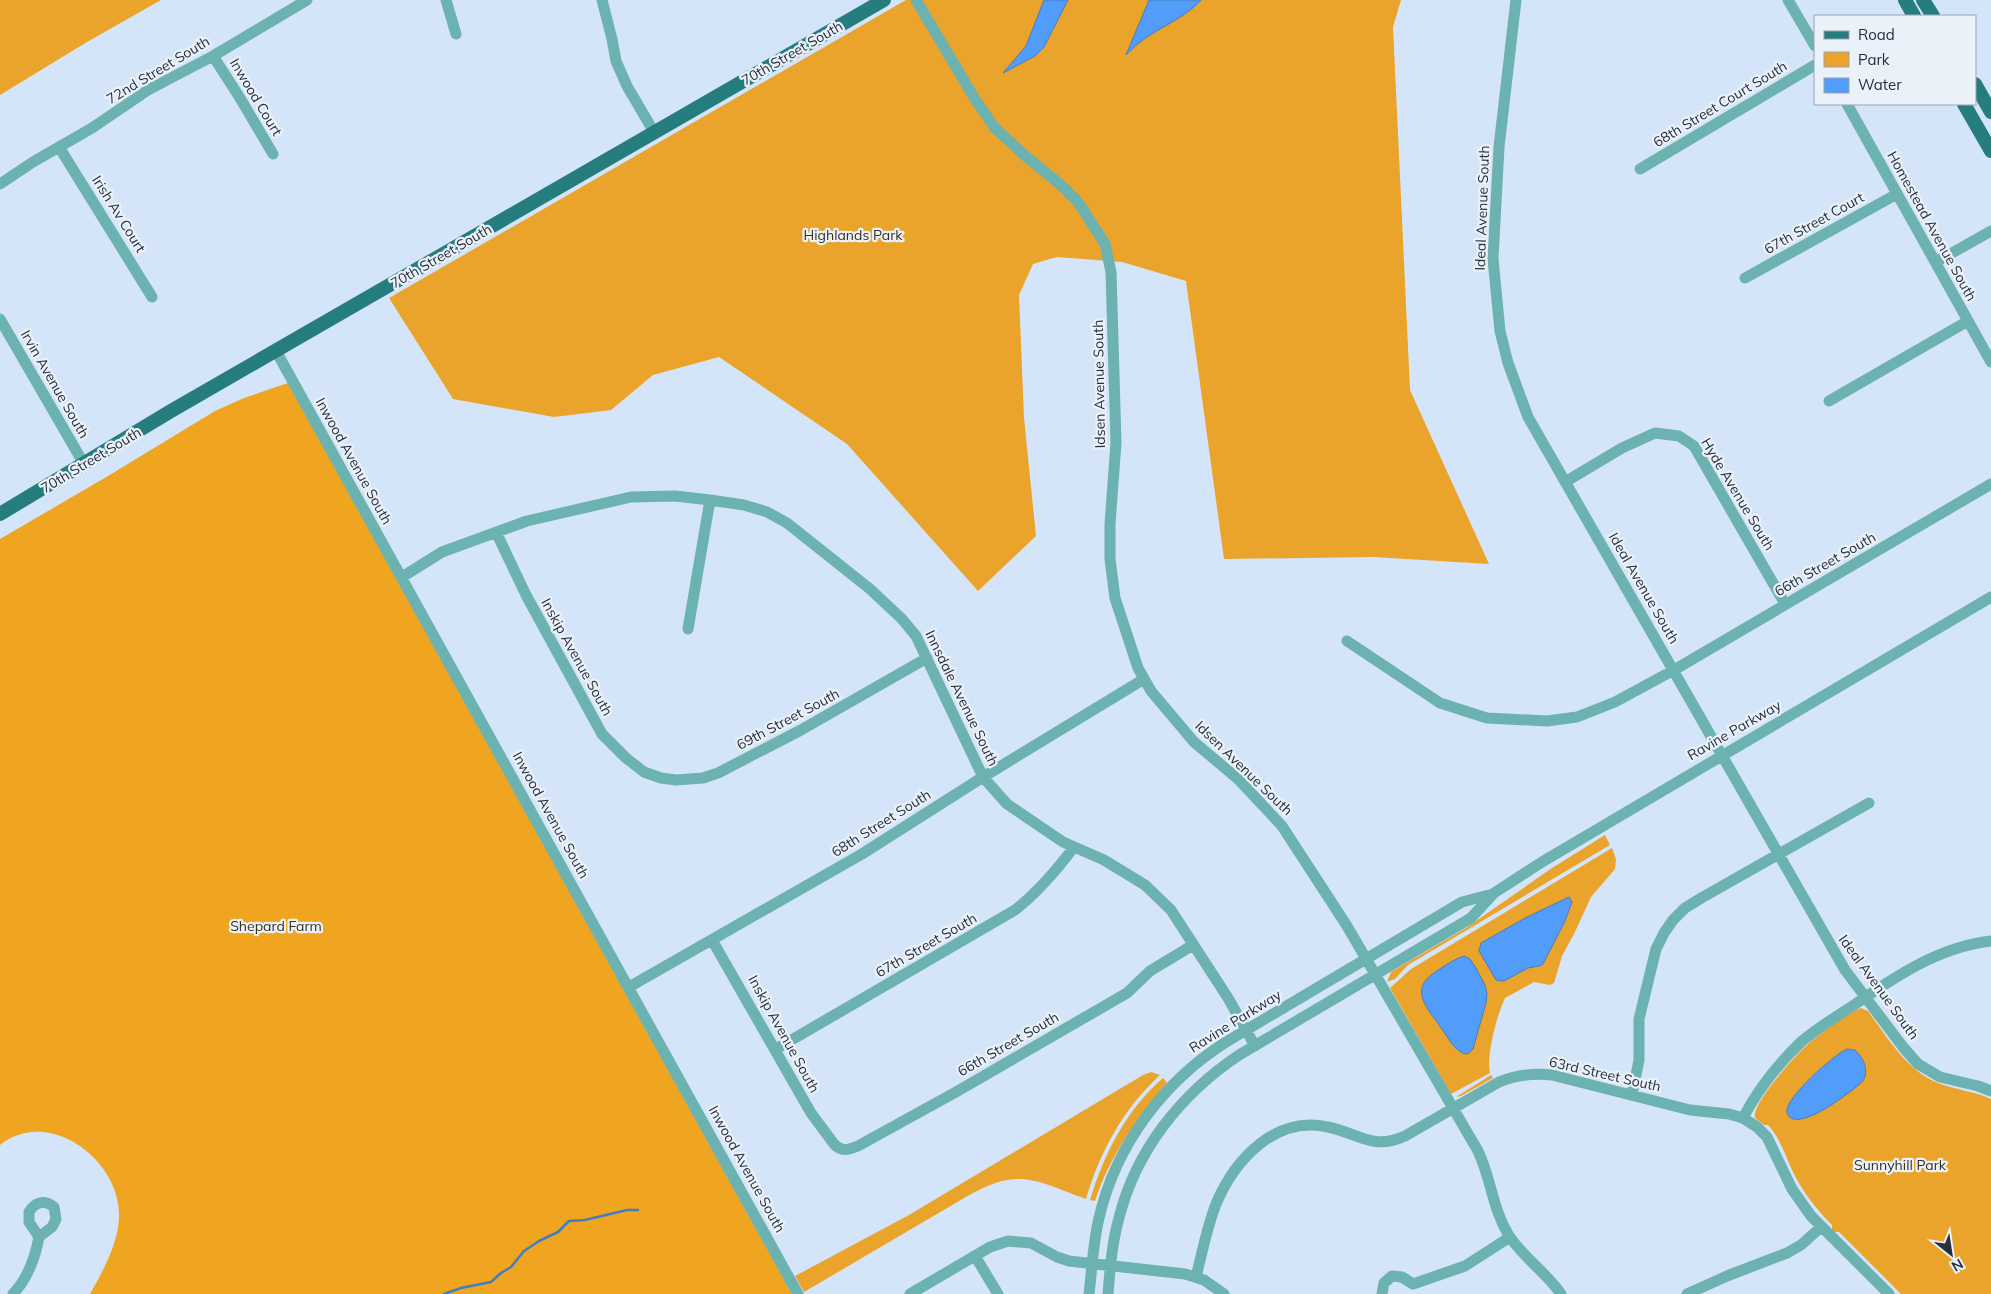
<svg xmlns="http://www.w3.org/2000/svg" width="1991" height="1294" viewBox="0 0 1991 1294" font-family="Mulish,sans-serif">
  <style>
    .green { fill: #eaa42b }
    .forest { fill: #efa520 }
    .water { fill: #539dfa; stroke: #457cc1 }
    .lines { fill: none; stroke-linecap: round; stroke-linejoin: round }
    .stream { stroke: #457cc1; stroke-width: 2.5 }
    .minor { stroke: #6cb2b1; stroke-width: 11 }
    .major { stroke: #267d7d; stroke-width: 14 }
    .labels { text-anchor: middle; stroke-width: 4.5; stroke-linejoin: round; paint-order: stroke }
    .street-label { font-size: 14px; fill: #252f3d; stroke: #ebf1f8 }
    .park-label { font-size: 14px; fill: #3b2e1a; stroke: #ebf1f8 }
  </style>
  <rect width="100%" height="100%" fill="#d4e5fa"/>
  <!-- green -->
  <path class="green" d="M0,0H161L87,42L0,95Z
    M906,0H1401L1393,27L1410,390L1489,564L1373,557L1224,559L1186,281L1122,262L1057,257L1033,264L1019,295L1024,418L1036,536L978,591L847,444L719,357L653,375L611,410L554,417L453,399L389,298Z
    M1605,835L1610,845L1408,965L1395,979L1387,982L1391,972L1466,928L1552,868Z
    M1612,848L1616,859L1615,869L1591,897L1574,934L1562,956L1554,983L1550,985L1534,982L1505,998C1497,1015 1486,1055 1490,1073L1451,1094L1390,988L1411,969Z
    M1861,1008L1868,1011C1888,1038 1906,1070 1938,1083C1956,1090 1974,1091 1991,1099V1294H1901L1839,1232H1834L1832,1230V1225C1816,1209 1802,1191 1792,1170C1785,1154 1780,1138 1768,1125H1764L1755,1118C1751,1104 1795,1056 1806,1046C1818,1035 1847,1013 1861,1008Z
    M1151,1072L1160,1075C1123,1109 1100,1152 1086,1199C1037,1181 1020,1167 971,1194L804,1292L795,1276L909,1215L1143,1075Z
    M1491,1075L1493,1078L1461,1096L1456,1097Z
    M1163,1078L1167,1083C1137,1117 1109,1158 1095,1201L1090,1200C1104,1154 1126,1110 1163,1078Z"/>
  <!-- forest -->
  <path class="forest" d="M288,383L792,1294H90C104,1269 120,1241 119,1212C117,1158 48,1107 0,1145V539L108,476L215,411L244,398Z"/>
  <!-- water -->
  <path class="water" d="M1044,0H1068L1044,47L1035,56L1003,73L1026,46Z
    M1149,0H1201C1182,22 1148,30 1126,55Z
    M1569,897L1572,902L1565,921L1543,964L1539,966L1528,968L1504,981L1496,980L1479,951L1481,943L1525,918Z
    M1464,956L1470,959L1476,968L1485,985L1487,994L1486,1003L1473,1049L1469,1053L1465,1054C1454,1050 1448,1038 1442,1029C1425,1005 1407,988 1440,969C1447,964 1455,959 1464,956Z
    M1847,1049L1855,1050C1864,1058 1869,1071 1863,1081C1854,1090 1795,1136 1787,1113C1783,1099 1835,1054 1847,1049Z"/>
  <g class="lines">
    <!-- stream -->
    <path class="stream" d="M444,1294L461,1288L491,1282L501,1273L511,1267L524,1251L539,1241L558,1232L569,1221L585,1220L627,1210H638"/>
    <!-- minor -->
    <path class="minor" d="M446,0L456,34
      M602,0L612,39L616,61L627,86L654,132
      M916,0L975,99L994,127L1023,154L1061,185L1078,202L1105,244L1111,272L1116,443L1110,524V559L1115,598L1138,668L1151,691L1194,742L1238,779L1282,826L1347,926L1478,1151C1491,1178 1492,1207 1508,1234C1522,1257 1546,1272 1561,1294
      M1516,0L1499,147L1493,259L1500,331L1508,363L1528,417L1845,970L1903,1047L1918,1064L1940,1077L1978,1086L1991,1091
      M1788,0L1815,46
      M213,56L240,98L273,154
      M1847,104L1991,362
      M59,147L152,297
      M1640,169L1815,65
      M0,184L33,162L92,128L148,90L213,56L307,0
      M1936,262L1991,231
      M1745,278L1897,194
      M0,319L84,464
      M276,351L798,1294
      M1829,401L1968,321
      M1565,482L1622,448L1655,433L1679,436L1694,446L1785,604
      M496,532L526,595L602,734L626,758L644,772L661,778L676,780L703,778L718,773L801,730L927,658
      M402,577L442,552L527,521L631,497L675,496L710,500L744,505L767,512L787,523L870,589L902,619L916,636L983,777L1007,804L1063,842L1104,860L1145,885L1171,910L1228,998L1255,1046
      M688,629L710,500
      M1347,641L1440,703L1487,718L1547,721L1577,717L1615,702L1674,670L1991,484
      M712,940L811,1113L834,1144C842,1152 848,1150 858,1146L956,1092L1127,993L1150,971L1193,945
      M629,987L862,854L983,777L1144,679
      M776,1049L1015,910C1038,892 1056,871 1074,847
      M1632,1095L1639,1060V1019L1656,949L1664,933L1673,920L1685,908L1703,897L1869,803
      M1743,1118L1757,1127L1767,1137L1792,1189L1811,1216L1889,1294
      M975,1256L998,1294
      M1196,1277C1202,1253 1207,1227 1216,1204C1235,1159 1276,1115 1328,1127C1358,1133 1372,1151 1405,1136L1499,1082C1516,1075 1533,1073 1552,1075L1690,1110L1729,1114L1743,1118C1757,1091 1779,1063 1801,1042C1817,1028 1836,1017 1854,1005C1896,976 1939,947 1991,941
      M1413,1284L1465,1266L1510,1237
      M13,1294C28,1278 35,1259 39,1237L29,1222V1212C35,1202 45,1199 54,1207L56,1219L52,1227L39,1237
      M910,1294L990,1247L1008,1241L1031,1243L1057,1257L1069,1261L1185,1274L1204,1280L1224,1294
      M1089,1294C1092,1269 1093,1243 1099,1218C1116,1145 1163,1082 1226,1042L1462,902L1493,894
      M1108,1294C1110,1268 1112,1243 1119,1218C1136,1150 1181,1094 1239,1055L1471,918L1494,893L1542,862L1991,597
      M1382,1294L1384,1283L1392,1276L1402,1277L1413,1284
      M1687,1294L1727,1276L1787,1253L1801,1245L1821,1227"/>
    <!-- major -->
    <path class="major" d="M1905,0L1914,16
      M1923,0L1933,16
      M1975,84L1991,112
      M1964,104L1991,151
      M0,514L171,411L884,0"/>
  </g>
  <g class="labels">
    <!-- street labels -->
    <g class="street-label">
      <text transform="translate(792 53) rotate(-30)" y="5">70th Street South</text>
      <text transform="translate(158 70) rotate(-31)" y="5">72nd Street South</text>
      <text transform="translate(256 97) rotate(59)" y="5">Inwood Court</text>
      <text transform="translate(1720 104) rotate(-31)" y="5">68th Street Court South</text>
      <text transform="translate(1482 208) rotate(-88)" y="5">Ideal Avenue South</text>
      <text transform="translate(119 214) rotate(58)" y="5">Irish Av Court</text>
      <text transform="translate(1814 223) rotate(-29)" y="5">67th Street Court</text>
      <text transform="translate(1932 226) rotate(61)" y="5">Homestead Avenue South</text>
      <text transform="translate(441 256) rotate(-30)" y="5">70th Street South</text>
      <text transform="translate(55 384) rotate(60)" y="5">Irvin Avenue South</text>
      <text transform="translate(1099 384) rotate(-91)" y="5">Idsen Avenue South</text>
      <text transform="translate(91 460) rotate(-31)" y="5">70th Street South</text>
      <text transform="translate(354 461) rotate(61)" y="5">Inwood Avenue South</text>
      <text transform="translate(1738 494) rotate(59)" y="5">Hyde Avenue South</text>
      <text transform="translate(1825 564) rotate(-30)" y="5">66th Street South</text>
      <text transform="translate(1644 588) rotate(60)" y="5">Ideal Avenue South</text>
      <text transform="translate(577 657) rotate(61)" y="5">Inskip Avenue South</text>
      <text transform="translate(962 698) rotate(64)" y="5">Innsdale Avenue South</text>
      <text transform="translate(788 719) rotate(-28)" y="5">69th Street South</text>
      <text transform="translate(1734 730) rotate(-30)" y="5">Ravine Parkway</text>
      <text transform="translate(1244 768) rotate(44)" y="5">Idsen Avenue South</text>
      <text transform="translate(551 815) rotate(61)" y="5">Inwood Avenue South</text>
      <text transform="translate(881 823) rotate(-32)" y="5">68th Street South</text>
      <text transform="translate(926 945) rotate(-30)" y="5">67th Street South</text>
      <text transform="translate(1879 987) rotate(54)" y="5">Ideal Avenue South</text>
      <text transform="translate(1235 1021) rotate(-32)" y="5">Ravine Parkway</text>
      <text transform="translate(784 1034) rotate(61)" y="5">Inskip Avenue South</text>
      <text transform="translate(1008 1044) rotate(-30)" y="5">66th Street South</text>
      <text transform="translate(1605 1074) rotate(13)" y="5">63rd Street South</text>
      <text transform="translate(747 1169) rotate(61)" y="5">Inwood Avenue South</text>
    </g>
    <!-- park labels -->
    <g class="park-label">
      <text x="853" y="240">Highlands Park</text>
      <text x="276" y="931">Shepard Farm</text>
      <text x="1900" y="1170">Sunnyhill Park</text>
    </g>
  </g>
  <!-- legend -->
  <rect x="1814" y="15" width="162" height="90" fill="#ebf1f8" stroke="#9ca3ad"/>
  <rect x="1824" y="31" width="25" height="8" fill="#267d7d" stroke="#9ca3ad"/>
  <text x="1858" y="40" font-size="15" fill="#252f3d">Road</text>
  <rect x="1824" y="52" width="25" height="15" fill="#eaa42b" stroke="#9ca3ad"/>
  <text x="1858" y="65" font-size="15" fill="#252f3d">Park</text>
  <rect x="1824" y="78" width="25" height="15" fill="#539dfa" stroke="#9ca3ad"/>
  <text x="1858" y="90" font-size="15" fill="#252f3d">Water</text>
  <!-- north arrow -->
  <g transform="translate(1951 1254) rotate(150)" stroke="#ebf1f8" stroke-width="4" paint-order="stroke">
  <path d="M0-4L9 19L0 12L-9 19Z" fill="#252f3d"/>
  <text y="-8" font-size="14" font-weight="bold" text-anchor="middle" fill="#252f3d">N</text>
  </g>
</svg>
